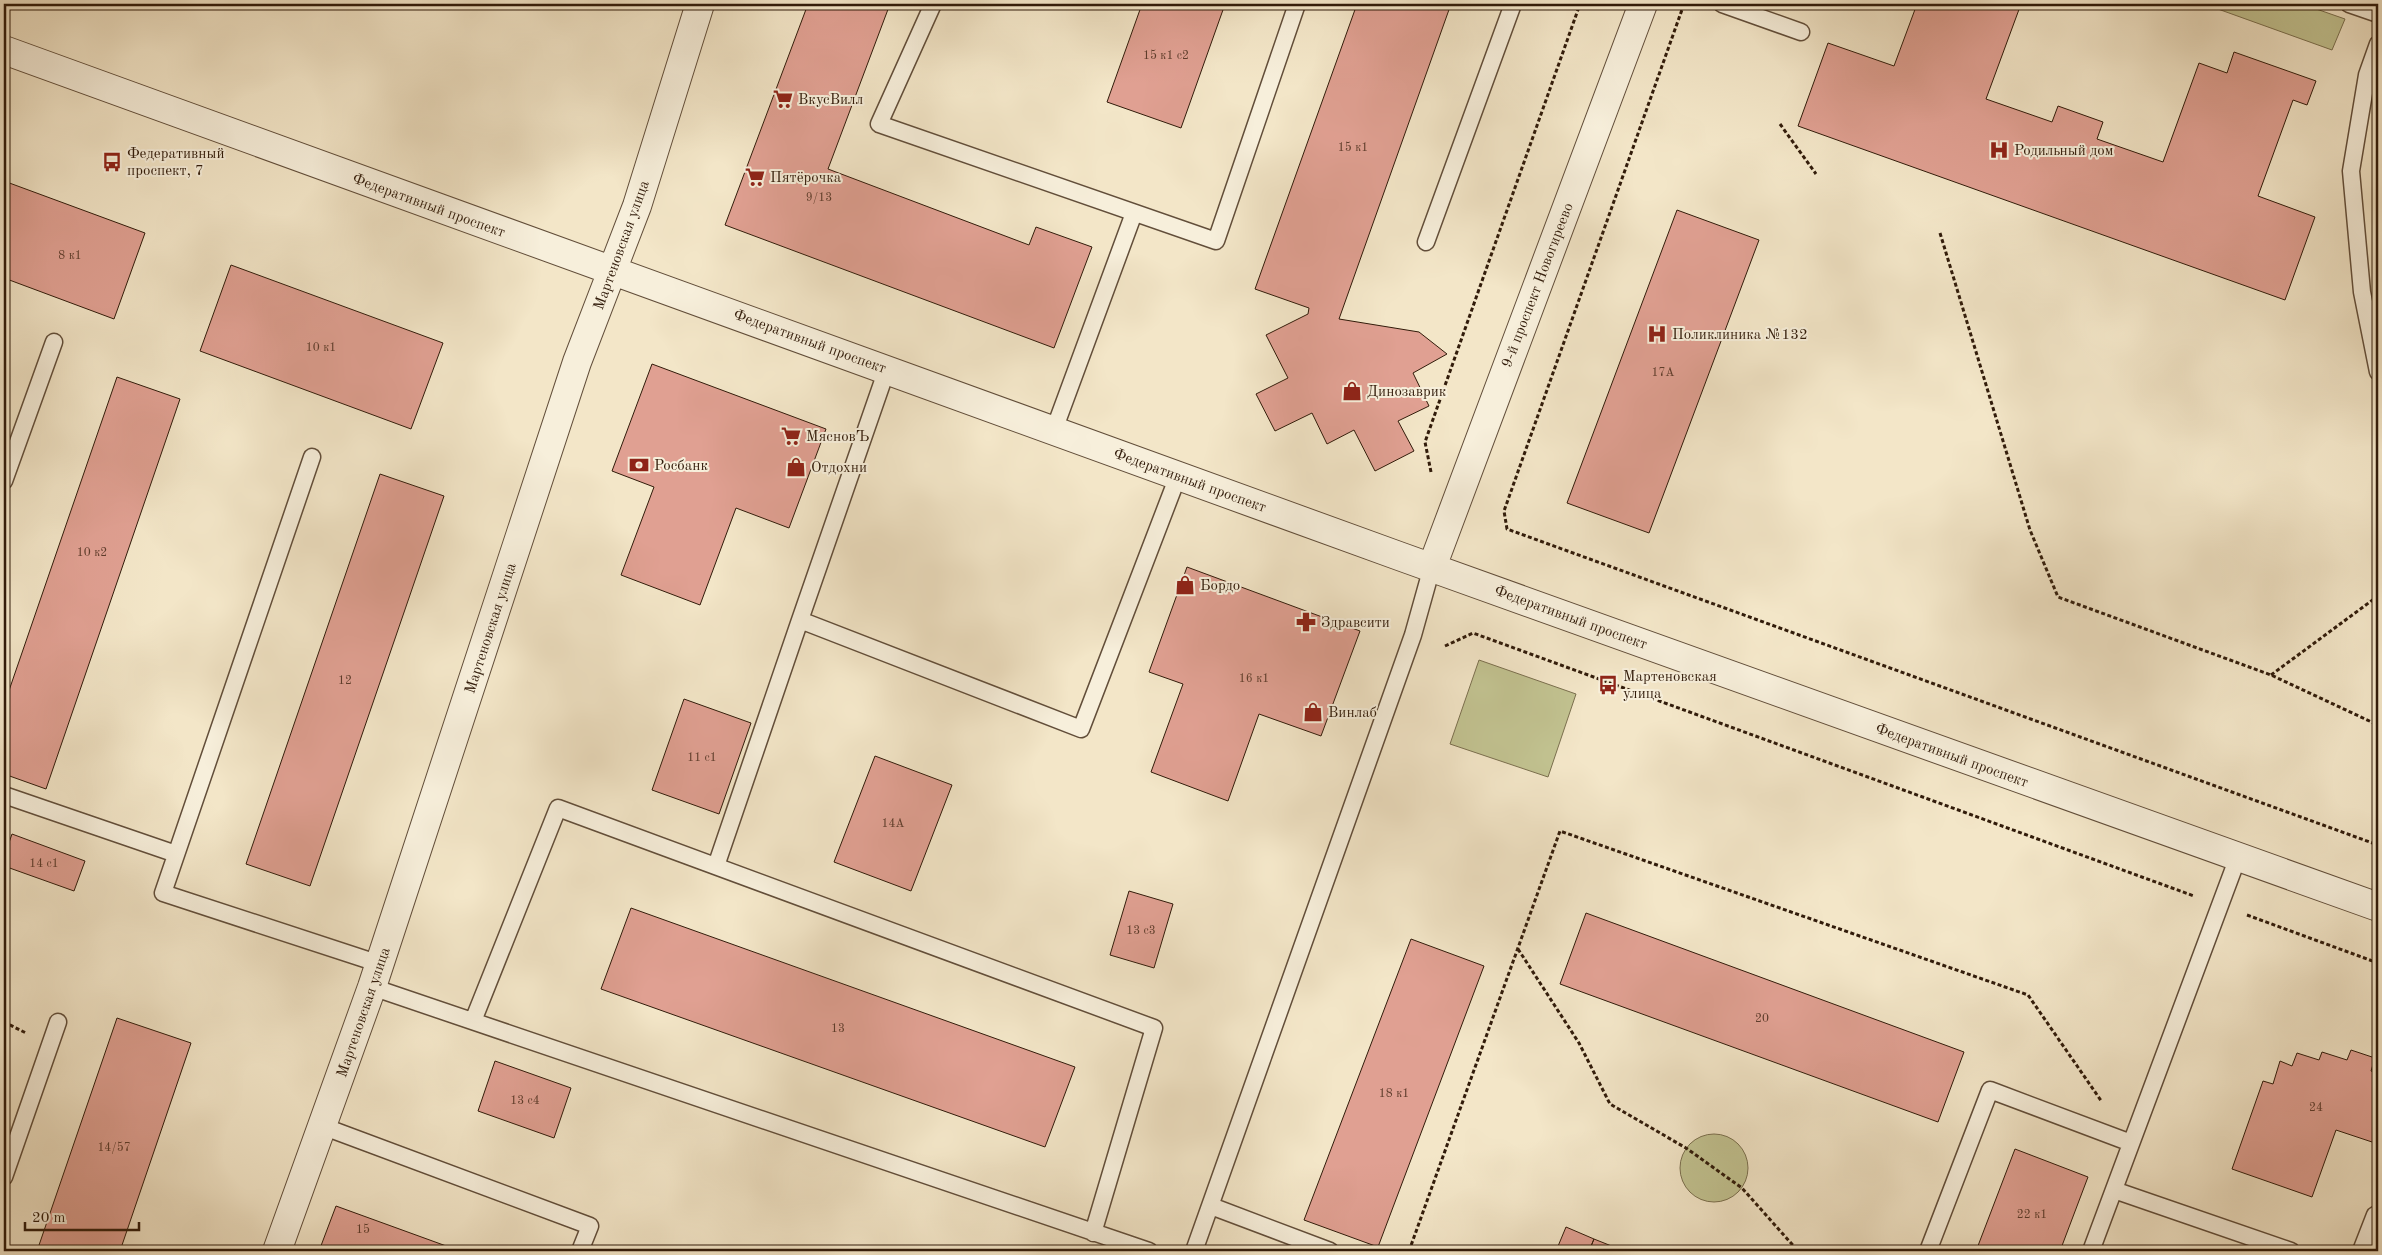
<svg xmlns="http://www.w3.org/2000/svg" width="2382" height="1255" viewBox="0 0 2382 1255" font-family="'Old Standard TT',serif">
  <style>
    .green { fill: #c2c391; stroke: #7a6f4e }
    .building { fill: #e0a092; stroke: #311b0a }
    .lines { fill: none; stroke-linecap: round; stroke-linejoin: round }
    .service-casing { stroke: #624e3a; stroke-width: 19 }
    .minor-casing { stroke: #624e3a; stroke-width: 30 }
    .path { stroke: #311b0a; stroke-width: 3; stroke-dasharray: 4 2.5; stroke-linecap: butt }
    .service { stroke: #f7efdb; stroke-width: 16 }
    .minor { stroke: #f7efdb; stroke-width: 28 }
    .labels { text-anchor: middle; stroke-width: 4; stroke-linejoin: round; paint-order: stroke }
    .number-label { font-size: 12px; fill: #5d3c2c }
    .poi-label { font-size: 15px; fill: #311b0a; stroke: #f7efdb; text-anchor: start }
    .street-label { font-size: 15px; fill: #311b0a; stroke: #f7efdb }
  </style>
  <rect width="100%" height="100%" fill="#f3e6c8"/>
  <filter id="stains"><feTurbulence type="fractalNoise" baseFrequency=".004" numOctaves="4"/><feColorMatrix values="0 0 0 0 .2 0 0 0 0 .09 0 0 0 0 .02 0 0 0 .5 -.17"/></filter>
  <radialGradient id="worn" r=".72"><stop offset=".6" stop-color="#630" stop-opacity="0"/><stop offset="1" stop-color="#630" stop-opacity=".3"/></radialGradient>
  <!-- green -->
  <path class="green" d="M2204,4H2302L2345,19L2332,50Z
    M1479,660L1576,694L1548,777L1450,744Z
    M1680 1168a34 34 0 1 1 68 0a34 34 0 1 1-68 0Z"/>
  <!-- building -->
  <path class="building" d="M808,4H890L828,169L1029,245L1036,227L1092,247L1054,348L725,225Z
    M1142,4H1214L1224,7L1181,128L1107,102Z
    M1357,4H1451L1339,319L1419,332L1447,354L1413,373L1429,406L1398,421L1414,451L1375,471L1354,430L1327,444L1312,413L1275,431L1256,394L1288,378L1266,335L1308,314L1309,308L1255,289Z
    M1917,4H2021L1986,99L2052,122L2058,106L2103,122L2097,139L2163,162L2199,63L2227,73L2234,52L2316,81L2307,105L2293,100L2258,196L2315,217L2285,300L1798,126L1828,43L1894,66Z
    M2378,137V155L2373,153Z
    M4,181L145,233L114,319L4,278Z
    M1677,210L1759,240L1649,533L1567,503Z
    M231,265L443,343L411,429L200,351Z
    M652,364L826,429L789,528L736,508L700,605L621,575L654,487L612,471Z
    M117,377L180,399L46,789L4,774V705Z
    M380,474L444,496L310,886L246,864Z
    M1187,567L1360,631L1321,736L1259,714L1228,801L1151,772L1183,684L1149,672Z
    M684,699L751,723L719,814L652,790Z
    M875,756L952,785L911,891L834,862Z
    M12,834L85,861L74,891L4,866V857Z
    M1129,891L1173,904L1154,968L1110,955Z
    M631,908L1075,1067L1045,1147L601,989Z
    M1586,913L1964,1052L1938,1122L1560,984Z
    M1411,939L1484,966L1378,1247L1304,1220Z
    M117,1018L191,1043L120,1251H37Z
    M2351,1050L2375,1058L2371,1071L2378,1074V1144L2336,1130L2312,1197L2232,1169L2263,1081L2273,1084L2280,1061L2292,1066L2297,1053L2319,1060L2322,1052L2347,1060Z
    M495,1061L571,1088L554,1138L478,1111Z
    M2015,1149L2088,1177L2060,1251H1976Z
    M336,1206L460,1251H319Z
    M1566,1227L1594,1239L1589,1251H1556Z
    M1594,1239L1624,1251H1589Z"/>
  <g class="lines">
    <defs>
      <path id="service" d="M933,4L879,124L1216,241L1297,4
        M1722,4L1801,32
        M2349,4L2378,14
        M2378,44L2367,75L2351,171L2362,292L2378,372
        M1426,242L1513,4
        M887,369L800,620L1081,729L1178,476
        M1054,430L1134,213
        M312,457L163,893L380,964
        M4,481L54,342
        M4,795L176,854
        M716,866L800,620
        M372,987L1149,1251
        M473,1021L558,808L1154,1028L1093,1233
        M322,1126L590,1226L580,1251
        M4,1177L58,1022
        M2114,1190L2291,1251
        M1211,1206L1330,1251
        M1194,1251L1413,635L1432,567
        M1928,1251L1990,1090L2131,1143
        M2091,1251L2238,857
        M2361,1251L2375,1215L2378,1216"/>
      <path id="minor" d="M4,50L1399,556L2378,907
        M1432,567L1643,4
        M277,1251L372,987L577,362L637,206L700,4"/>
    </defs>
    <!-- service casing -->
    <use href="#service" class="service-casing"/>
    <!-- minor casing -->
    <use href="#minor" class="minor-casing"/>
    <!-- path -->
    <path class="path" d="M1684,4L1504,511L1507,529L2378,845
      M1780,124L1816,174
      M1940,233L2030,530L2058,597L2271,675L2378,725
      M1431,472L1425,442L1580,4
      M1445,646L1473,633L2194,896
      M2271,675L2378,596
      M2247,915L2378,963
      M1518,949L1579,1043L1610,1104L1686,1148L1742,1188L1798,1251
      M4,1022L26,1033
      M1409,1251L1560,831L2028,995L2102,1102"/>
    <!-- service -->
    <use href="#service" class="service"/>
    <!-- minor -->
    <use href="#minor" class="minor"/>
  </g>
  <!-- icons -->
  <defs>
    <symbol id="supermarket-bare" viewBox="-9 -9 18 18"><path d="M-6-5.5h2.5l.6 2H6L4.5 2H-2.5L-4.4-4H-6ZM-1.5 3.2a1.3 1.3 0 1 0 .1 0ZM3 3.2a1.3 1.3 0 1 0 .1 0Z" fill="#8f2418" stroke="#f7efdb" stroke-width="2.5" paint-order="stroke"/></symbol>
    <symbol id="hospital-bare" viewBox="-9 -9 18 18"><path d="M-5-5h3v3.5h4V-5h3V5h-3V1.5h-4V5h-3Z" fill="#8f2418" stroke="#f7efdb" stroke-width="2.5" paint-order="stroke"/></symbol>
    <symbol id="bus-bare" viewBox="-9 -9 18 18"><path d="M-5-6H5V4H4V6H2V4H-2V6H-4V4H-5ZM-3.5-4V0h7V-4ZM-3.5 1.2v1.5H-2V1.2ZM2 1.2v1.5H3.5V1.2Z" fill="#8f2418" stroke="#f7efdb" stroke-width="2.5" paint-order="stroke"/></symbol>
    <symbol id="shop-bare" viewBox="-9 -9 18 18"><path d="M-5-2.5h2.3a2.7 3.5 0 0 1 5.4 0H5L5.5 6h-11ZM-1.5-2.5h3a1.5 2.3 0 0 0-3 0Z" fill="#8f2418" stroke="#f7efdb" stroke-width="2.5" paint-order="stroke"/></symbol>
    <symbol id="bank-bare" viewBox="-9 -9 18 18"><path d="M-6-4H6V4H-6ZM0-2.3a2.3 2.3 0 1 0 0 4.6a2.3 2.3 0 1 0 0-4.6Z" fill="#8f2418" stroke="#f7efdb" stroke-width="2.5" paint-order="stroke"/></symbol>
    <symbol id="pharmacy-bare" viewBox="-9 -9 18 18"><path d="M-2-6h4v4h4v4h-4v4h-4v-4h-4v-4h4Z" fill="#8f2418" stroke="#f7efdb" stroke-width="2.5" paint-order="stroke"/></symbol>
  </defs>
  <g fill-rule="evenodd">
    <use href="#supermarket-bare" x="769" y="85" width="28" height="28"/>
    <use href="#hospital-bare" x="1985" y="136" width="28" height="28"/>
    <use href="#bus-bare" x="98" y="148" width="28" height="28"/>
    <use href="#supermarket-bare" x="741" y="163" width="28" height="28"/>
    <use href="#hospital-bare" x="1643" y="320" width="28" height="28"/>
    <use href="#shop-bare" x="1338" y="377" width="28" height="28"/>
    <use href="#supermarket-bare" x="777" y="422" width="28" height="28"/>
    <use href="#bank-bare" x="625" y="451" width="28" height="28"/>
    <use href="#shop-bare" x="782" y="453" width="28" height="28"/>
    <use href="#shop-bare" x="1171" y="571" width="28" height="28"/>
    <use href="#pharmacy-bare" x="1292" y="608" width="28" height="28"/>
    <use href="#bus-bare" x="1594" y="671" width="28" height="28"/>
    <use href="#shop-bare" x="1299" y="698" width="28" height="28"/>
  </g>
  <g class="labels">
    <!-- number labels -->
    <g class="number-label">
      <text x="1166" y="59">15 к1 с2</text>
      <text x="1353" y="151">15 к1</text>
      <text x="819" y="201">9/13</text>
      <text x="70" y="259">8 к1</text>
      <text x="321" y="351">10 к1</text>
      <text x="1663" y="376">17А</text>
      <text x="92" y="556">10 к2</text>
      <text x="1254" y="682">16 к1</text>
      <text x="345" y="684">12</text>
      <text x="702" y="761">11 с1</text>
      <text x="893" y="827">14А</text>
      <text x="44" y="867">14 c1</text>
      <text x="1141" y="934">13 c3</text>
      <text x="1762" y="1022">20</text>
      <text x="838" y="1032">13</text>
      <text x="1394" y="1097">18 к1</text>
      <text x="525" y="1104">13 c4</text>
      <text x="2316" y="1111">24</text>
      <text x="114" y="1151">14/57</text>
      <text x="2032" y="1218">22 к1</text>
      <text x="363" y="1233">15</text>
    </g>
    <!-- poi labels -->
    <g class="poi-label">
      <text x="798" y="104">ВкусВилл</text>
      <text x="2014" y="155">Родильный дом</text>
      <text x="127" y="158">Федеративный<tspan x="127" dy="17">проспект, 7</tspan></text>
      <text x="770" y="182">Пятёрочка</text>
      <text x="1672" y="339">Поликлиника №132</text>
      <text x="1367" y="396">Динозаврик</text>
      <text x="806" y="441">МясновЪ</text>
      <text x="654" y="470">Росбанк</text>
      <text x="811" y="472">Отдохни</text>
      <text x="1200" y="590">Бордо</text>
      <text x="1321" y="627">Здравсити</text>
      <text x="1623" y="681">Мартеновская<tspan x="1623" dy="17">улица</tspan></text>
      <text x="1328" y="717">Винлаб</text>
    </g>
    <!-- street labels -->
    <g class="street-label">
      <text transform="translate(429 205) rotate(20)" y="5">Федеративный проспект</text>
      <text transform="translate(621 245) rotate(-70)" y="5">Мартеновская улица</text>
      <text transform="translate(1537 285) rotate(-69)" y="5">9-й проспект Новогиреево</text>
      <text transform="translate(810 341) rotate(20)" y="5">Федеративный проспект</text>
      <text transform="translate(1190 480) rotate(20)" y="5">Федеративный проспект</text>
      <text transform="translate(1571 617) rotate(20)" y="5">Федеративный проспект</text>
      <text transform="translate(490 628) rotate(-72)" y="5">Мартеновская улица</text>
      <text transform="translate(1952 755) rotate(20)" y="5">Федеративный проспект</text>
      <text transform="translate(363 1012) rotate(-71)" y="5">Мартеновская улица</text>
    </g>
  </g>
  <!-- margin -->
  <rect width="2382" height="1255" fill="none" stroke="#f3e6c8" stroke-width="20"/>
  <rect x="5" y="5" width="2372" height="1245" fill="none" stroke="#311b0a" stroke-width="2.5"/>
  <rect x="10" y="10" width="2362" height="1235" fill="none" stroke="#311b0a"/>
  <!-- scale -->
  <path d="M25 1222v8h114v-8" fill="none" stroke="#311b0a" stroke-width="2.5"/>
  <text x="32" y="1222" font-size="15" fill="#311b0a" stroke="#f7efdb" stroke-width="4" paint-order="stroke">20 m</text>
  <rect width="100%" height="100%" filter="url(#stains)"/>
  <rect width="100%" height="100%" fill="url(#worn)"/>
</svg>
